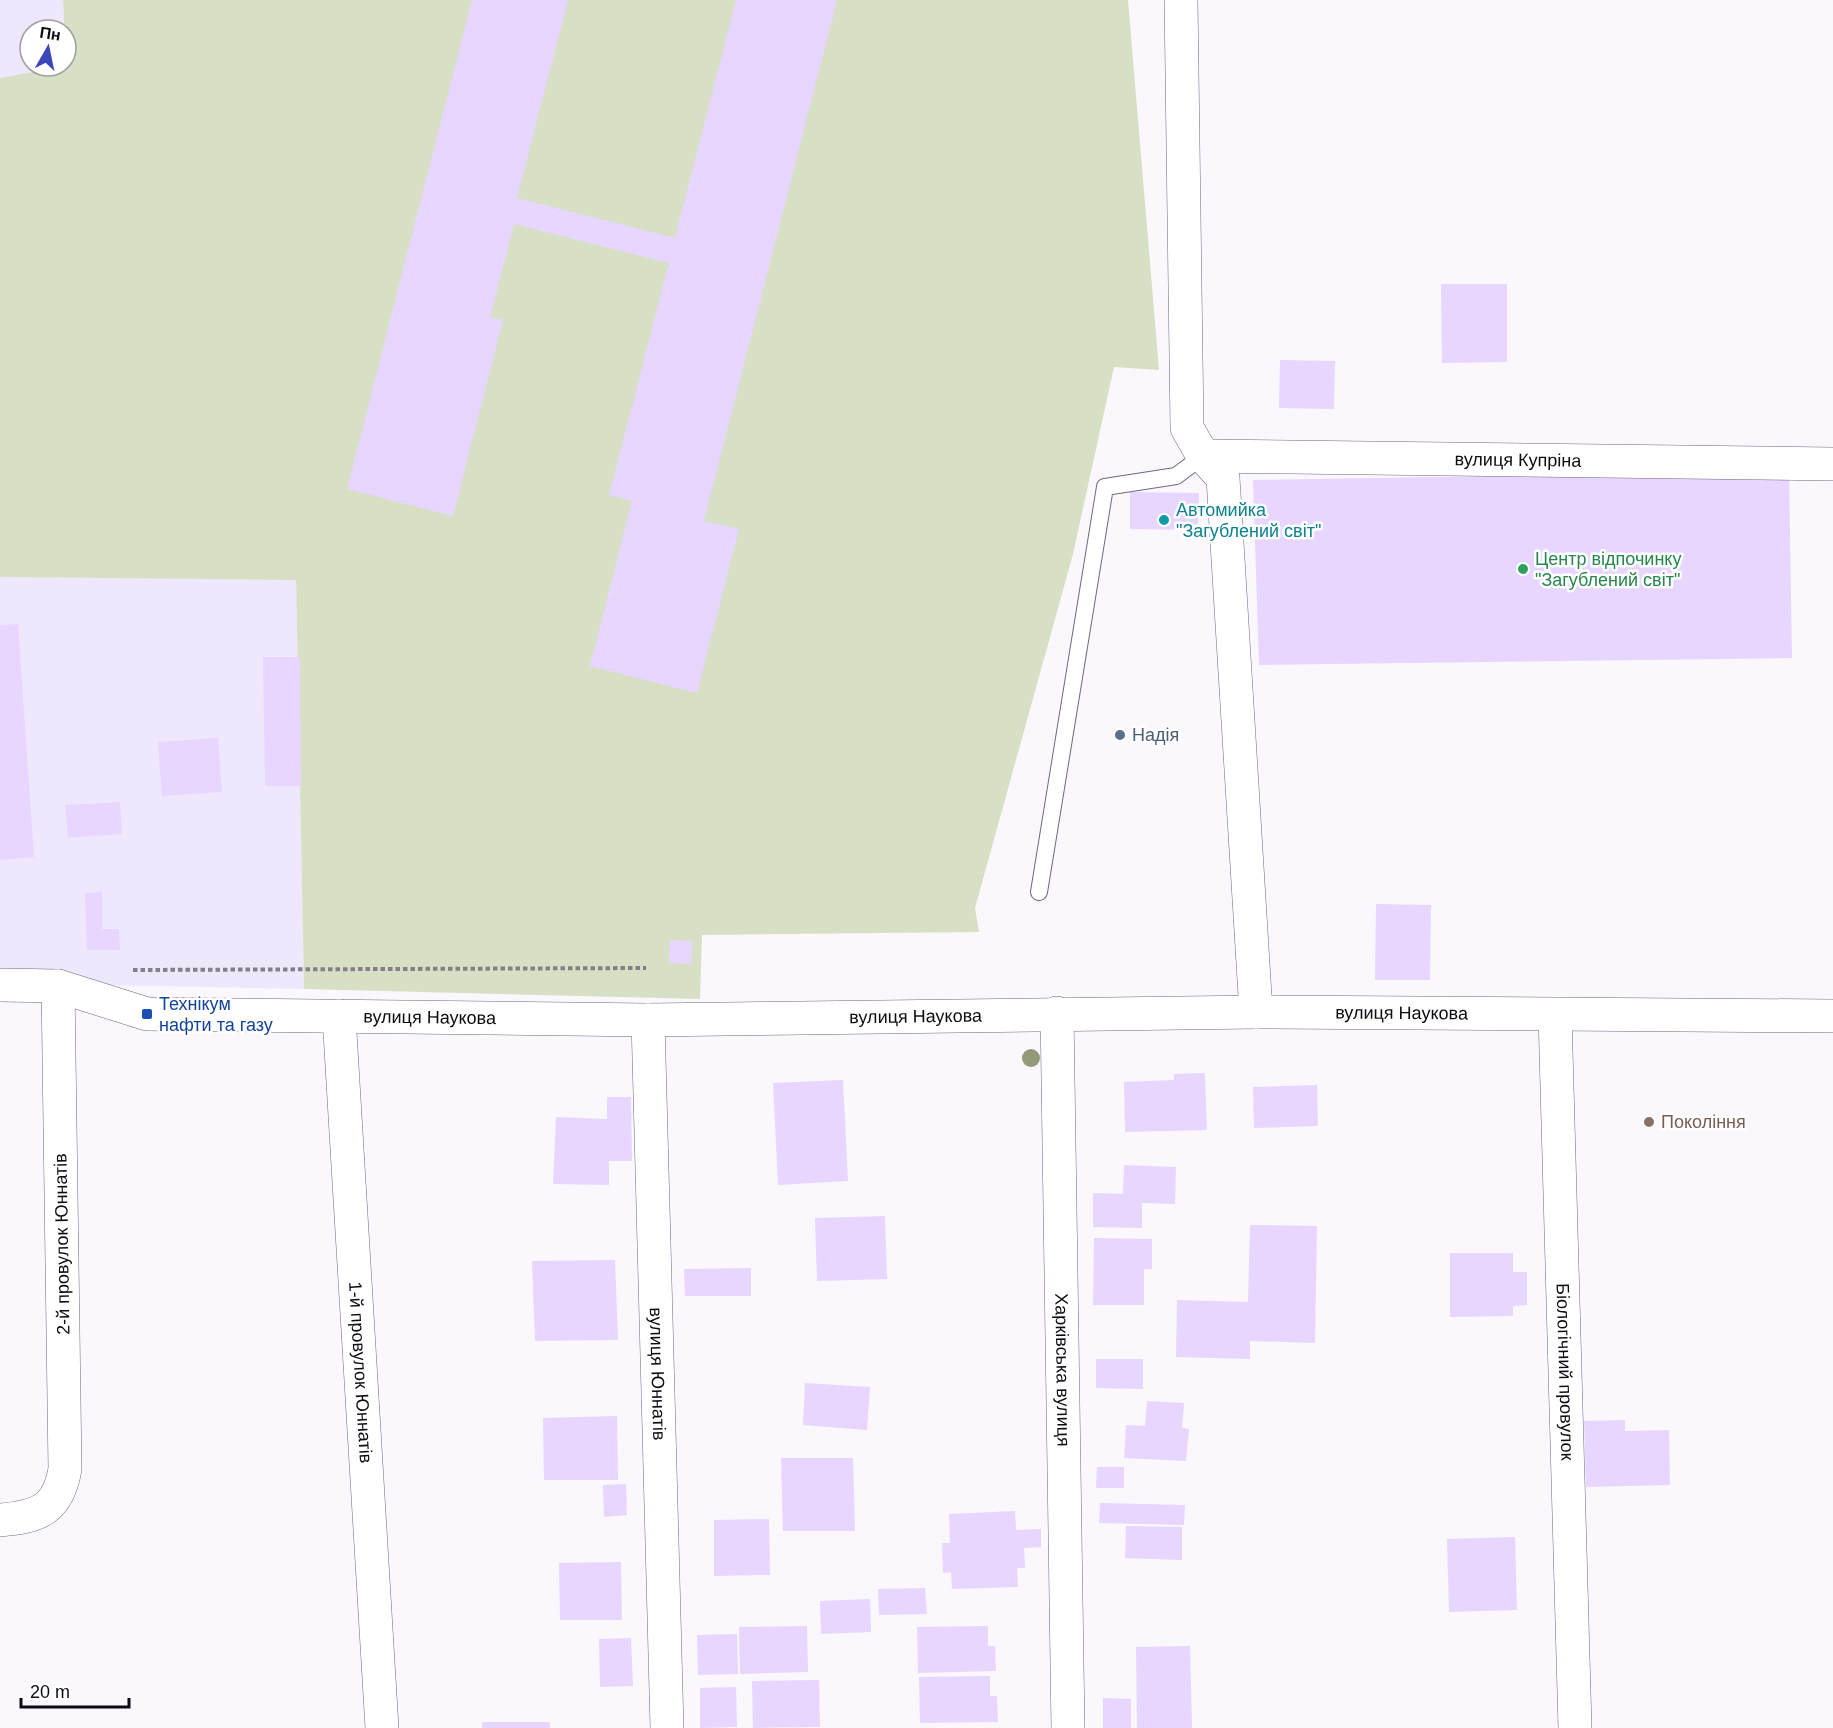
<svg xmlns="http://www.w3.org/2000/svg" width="1833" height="1728" viewBox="0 0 1833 1728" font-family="Helvetica,sans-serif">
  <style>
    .built { fill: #efe7fc }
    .green { fill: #d7e0c5 }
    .building { fill: #e7d6ff }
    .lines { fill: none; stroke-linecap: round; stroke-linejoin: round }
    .service-casing { stroke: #71677f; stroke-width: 18 }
    .minor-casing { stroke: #71677f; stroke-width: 34 }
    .path { stroke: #848088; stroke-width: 4; stroke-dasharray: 4.5 3; stroke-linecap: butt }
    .service { stroke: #fff; stroke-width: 16 }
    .minor { stroke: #fff; stroke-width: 33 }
    .tree { fill: #939a78 }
    .culture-dot { fill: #0f9aa8; stroke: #fff; stroke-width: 2 }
    .leisure-dot { fill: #2e9e5b; stroke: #fff; stroke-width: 2 }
    .service-dot { fill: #5c6f8a; stroke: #fff; stroke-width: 2 }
    .transit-dot { fill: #1a4fb4; stroke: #fff; stroke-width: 2 }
    .education-dot { fill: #8d6e63; stroke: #fff; stroke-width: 2 }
    .labels { text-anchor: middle; stroke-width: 5; stroke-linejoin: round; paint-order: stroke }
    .street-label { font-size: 18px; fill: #0f0b14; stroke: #fff }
    .culture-label { font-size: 18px; fill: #0d838f; stroke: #fff; text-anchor: start }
    .leisure-label { font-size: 18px; fill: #27864d; stroke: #fff; text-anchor: start }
    .service-label { font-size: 18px; fill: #4e5e75; stroke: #fff; text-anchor: start }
    .transit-label { font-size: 18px; fill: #164399; stroke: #fff; text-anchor: start }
    .education-label { font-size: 18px; fill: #785e54; stroke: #fff; text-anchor: start }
  </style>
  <rect width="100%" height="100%" fill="#faf7fd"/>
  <!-- built -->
  <path class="built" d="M0,0H63L64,30H30V66L65,68L0,78Z
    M0,577L296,579L304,989L0,983Z"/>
  <!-- green -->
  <path class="green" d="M63,0H1128L1159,370L1114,367L1073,554L975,908L979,932L702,935L700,999L304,989L296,580L0,577V78L66,66Z"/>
  <!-- building -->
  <path class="building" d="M472,0H568L517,198L675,238L736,0H837L704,521L739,529L697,693L590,666L632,501L609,495L669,263L514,224L490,317L503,320L453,516L347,489Z
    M1441,284H1507V362L1442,363Z
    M1280,360L1335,361L1334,409L1279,408Z
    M1789,471L1792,658L1259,665L1253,480Z
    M1130,492L1199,493L1198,530L1130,529Z
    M18,624L34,857L0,860V625Z
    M263,657H300L301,786H265Z
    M218,738L222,792L162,796L158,742Z
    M120,802L122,834L68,838L65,805Z
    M102,892V929H119L120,950H87L85,893Z
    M1376,904L1431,905L1430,980H1375Z
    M670,940L693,941L691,964L669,963Z
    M1205,1073L1207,1130L1125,1132L1124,1082L1174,1080V1074Z
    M843,1080L848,1181L778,1185L773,1083Z
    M1317,1085L1318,1126L1254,1128L1253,1087Z
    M607,1097H631L632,1161H609V1185L553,1184L556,1117L607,1119Z
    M1124,1165L1176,1167L1175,1204L1142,1203V1228L1093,1227V1193L1123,1194Z
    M885,1216L887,1279L817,1281L815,1218Z
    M1250,1225L1317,1226L1315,1343L1250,1341V1359L1176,1357L1177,1300L1248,1302Z
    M1094,1238L1152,1239V1269H1144V1305H1093Z
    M1450,1253H1513V1272H1527V1305L1513,1306V1316L1450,1317Z
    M615,1260L618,1340L535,1341L532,1261Z
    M751,1268V1296H685L684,1269Z
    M1096,1359H1143V1389L1096,1388Z
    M805,1383L870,1387L867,1430L803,1425Z
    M1147,1401L1184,1403L1182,1428L1189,1429L1186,1461L1124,1458L1126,1425L1145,1426Z
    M617,1416L618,1480H544L543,1418Z
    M1625,1420V1431L1669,1430L1670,1485L1586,1487L1584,1421Z
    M781,1458H853L855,1531H783Z
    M1097,1467H1124V1488H1096Z
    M626,1484L627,1515L604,1517L603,1485Z
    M1100,1503L1185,1505L1184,1525L1099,1523Z
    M1015,1511L1016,1530L1041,1529V1547L1024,1548L1025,1568H1017L1018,1587L952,1589L951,1572L943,1573L942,1543H950L949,1514Z
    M769,1519L770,1575L714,1576V1520Z
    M1126,1526L1182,1527V1560L1125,1558Z
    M1515,1537L1517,1610L1449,1612L1447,1539Z
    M621,1562L622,1620H560L559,1563Z
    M925,1588L927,1614L879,1615L878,1589Z
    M870,1599L871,1632L821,1634L820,1601Z
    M807,1626L808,1672L740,1674L739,1627Z
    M988,1626V1646H995L996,1671L918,1673L917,1627Z
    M737,1634L738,1674L698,1675L697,1635Z
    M631,1638L633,1686L600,1687L599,1639Z
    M1190,1646L1192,1728H1137L1136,1647Z
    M990,1676V1696H997L998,1722L920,1723L919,1677Z
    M819,1680L820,1727L753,1728L752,1681Z
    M736,1687L737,1727L700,1728V1688Z
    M1103,1698L1131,1699V1728H1103Z
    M482,1722H550V1728H482Z"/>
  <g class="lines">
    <defs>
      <path id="service" d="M1039,892L1105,487L1176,476L1203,456"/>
      <g id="minor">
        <path d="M1181,0L1187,428L1203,456L1223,478L1256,1012"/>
        <path id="s1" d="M1203,456L1833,464"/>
        <path id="s2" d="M0,985L58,986L147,1014L648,1020L1256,1012L1833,1016"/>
        <path id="s3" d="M1057,1013L1068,1728"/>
        <path id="s4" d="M1555,1015L1575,1728"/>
        <path id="s5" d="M339,1016L382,1728"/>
        <path id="s6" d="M648,1020L667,1728"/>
        <path d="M0,1520C38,1517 58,1510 65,1469L58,986"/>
      </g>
    </defs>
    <!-- service casing -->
    <use href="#service" class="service-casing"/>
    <!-- minor casing -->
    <use href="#minor" class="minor-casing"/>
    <!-- path -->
    <path class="path" d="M133,970L646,968"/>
    <!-- service -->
    <use href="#service" class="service"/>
    <!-- minor -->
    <use href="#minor" class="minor"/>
  </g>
  <!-- trees -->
  <circle class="tree" cx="1031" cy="1058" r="9"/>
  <!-- markers -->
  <circle class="culture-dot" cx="1164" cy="520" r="6"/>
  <circle class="leisure-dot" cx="1523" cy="569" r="6"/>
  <circle class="service-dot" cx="1120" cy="735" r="6"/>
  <rect class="transit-dot" x="141" y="1008" width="12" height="12" rx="3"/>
  <circle class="education-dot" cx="1649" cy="1122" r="6"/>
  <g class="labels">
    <!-- street labels -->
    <g class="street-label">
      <text dy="6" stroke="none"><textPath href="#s1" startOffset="315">вулиця Купріна</textPath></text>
      <text dy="6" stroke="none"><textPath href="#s2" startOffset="1406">вулиця Наукова</textPath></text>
      <text dy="6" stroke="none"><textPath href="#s2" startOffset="920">вулиця Наукова</textPath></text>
      <text dy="6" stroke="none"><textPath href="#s2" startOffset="434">вулиця Наукова</textPath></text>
      <text transform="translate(62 1244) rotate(-91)" y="6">2-й провулок Юннатів</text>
      <text dy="6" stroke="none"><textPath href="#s3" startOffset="357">Харківська вулиця</textPath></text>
      <text dy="6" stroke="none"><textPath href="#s4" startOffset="357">Біологічний провулок</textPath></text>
      <text dy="6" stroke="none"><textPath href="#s5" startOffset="357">1-й провулок Юннатів</textPath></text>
      <text dy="6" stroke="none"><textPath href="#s6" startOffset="354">вулиця Юннатів</textPath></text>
    </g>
    <!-- culture labels -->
    <g class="culture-label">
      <text x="1176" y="516">Автомийка<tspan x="1176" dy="21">"Загублений світ"</tspan></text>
    </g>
    <!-- leisure labels -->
    <g class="leisure-label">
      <text x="1535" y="565">Центр відпочинку<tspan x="1535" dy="21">"Загублений світ"</tspan></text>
    </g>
    <!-- service labels -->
    <g class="service-label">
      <text x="1132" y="741">Надія</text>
    </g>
    <!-- transit labels -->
    <g class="transit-label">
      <text x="159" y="1010">Технікум<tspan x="159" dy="21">нафти та газу</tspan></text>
    </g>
    <!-- education labels -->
    <g class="education-label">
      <text x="1661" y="1128">Покоління</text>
    </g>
  </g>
  <!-- north arrow -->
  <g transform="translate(48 48) rotate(9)"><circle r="28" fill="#ffffff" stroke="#9f9da1" stroke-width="1.5"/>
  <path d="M0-4.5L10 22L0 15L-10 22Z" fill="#3b46ba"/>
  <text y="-9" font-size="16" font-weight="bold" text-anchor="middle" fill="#0f0b14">Пн</text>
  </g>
  <!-- scale -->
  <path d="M21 1698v9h108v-9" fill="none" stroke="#0f0b14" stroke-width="3"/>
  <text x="30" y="1698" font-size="18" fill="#0f0b14" stroke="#ffffff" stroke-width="4.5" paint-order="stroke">20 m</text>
</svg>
